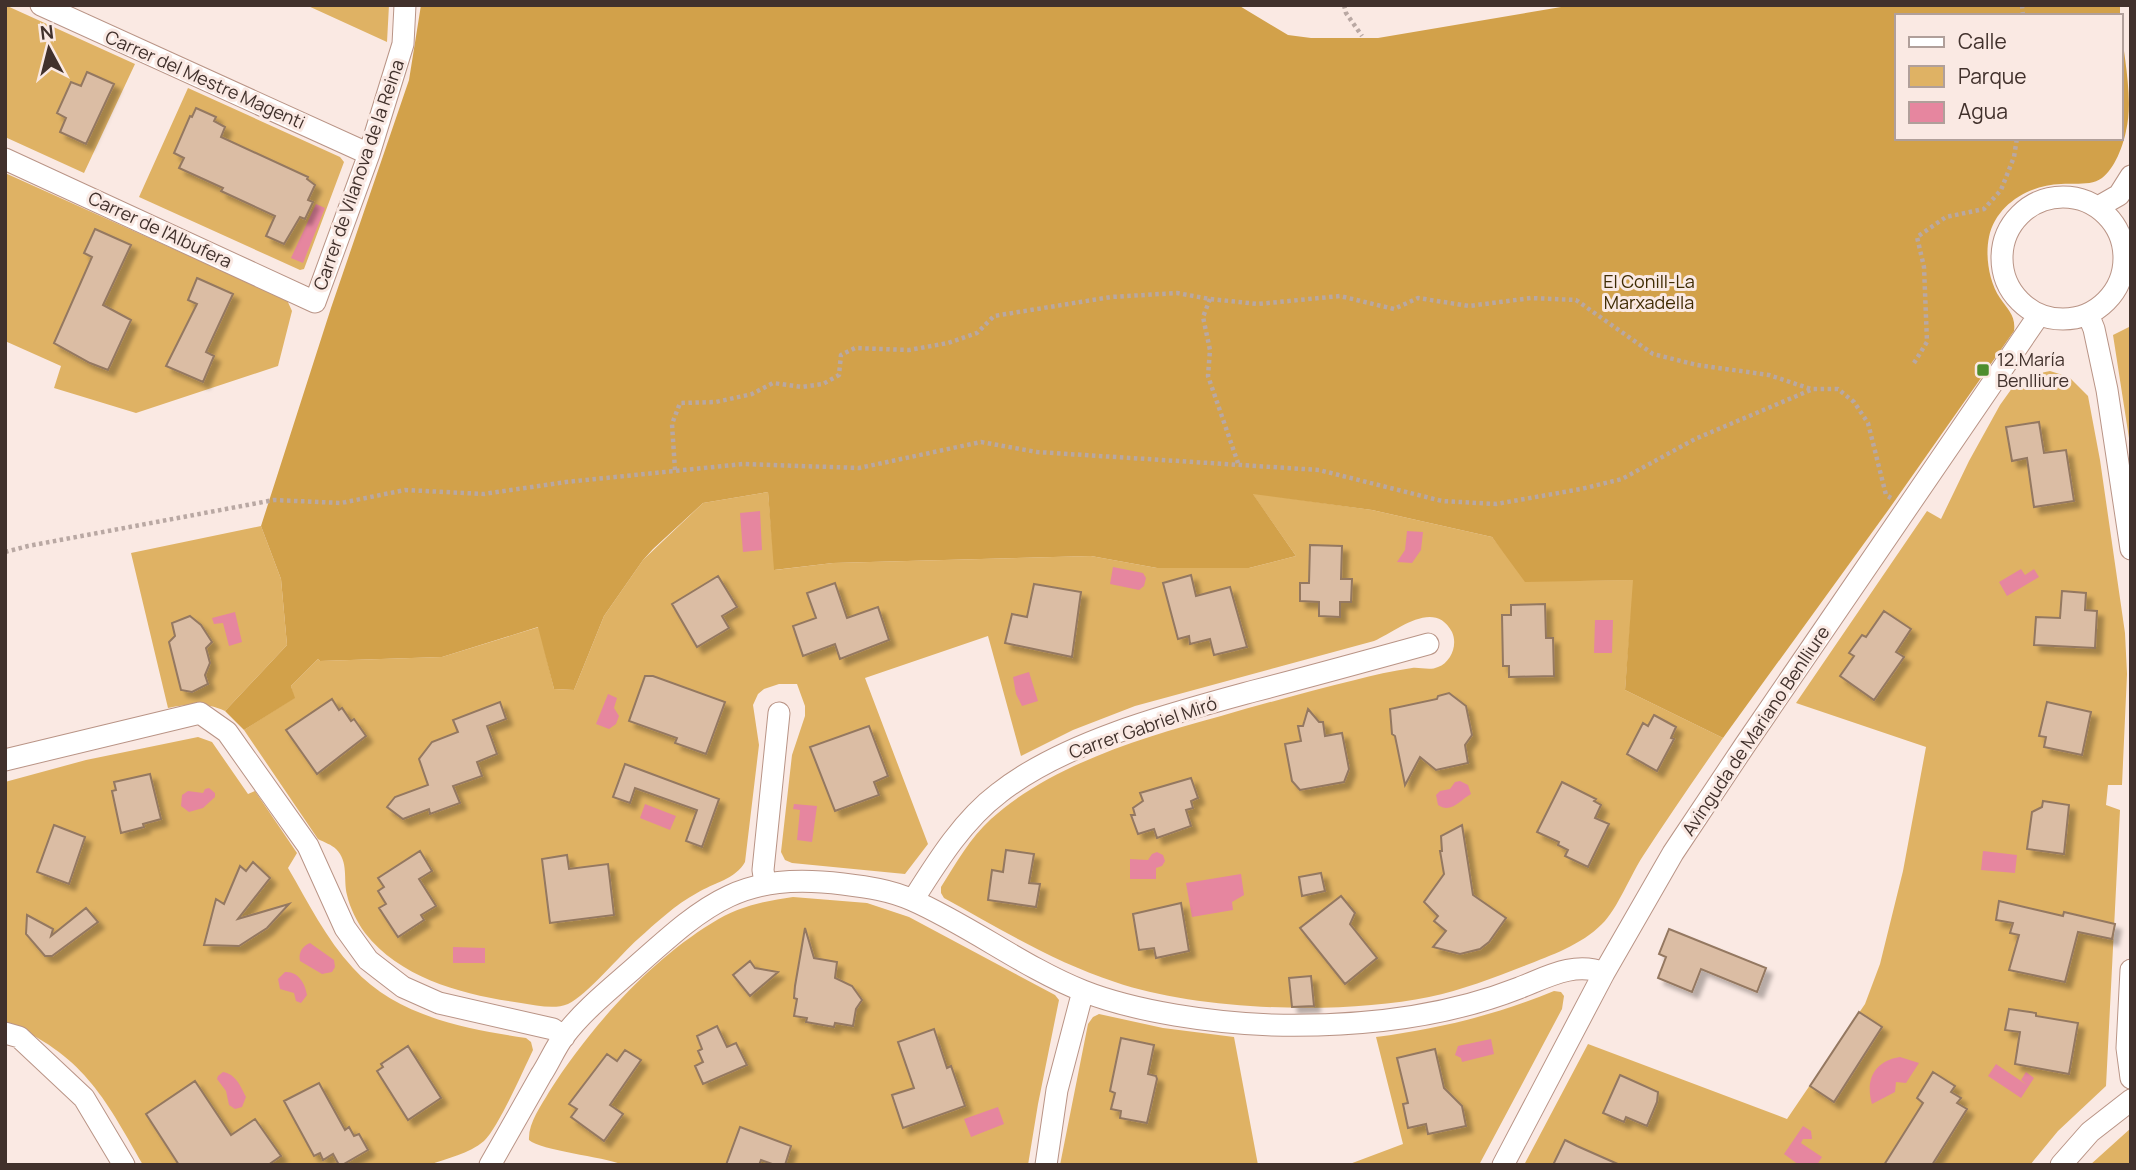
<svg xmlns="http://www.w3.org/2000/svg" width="2136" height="1170" viewBox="0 0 2136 1170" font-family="Manrope,sans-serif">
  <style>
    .green { fill: #dfb264 }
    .forest { fill: #d2a14a }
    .water { fill: #e6869f }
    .building { fill: #dbbda4; stroke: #947861; stroke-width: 2; filter: url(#shadow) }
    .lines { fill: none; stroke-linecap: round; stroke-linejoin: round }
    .street-casing { stroke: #b99486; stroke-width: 23 }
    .path { stroke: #b9a8a3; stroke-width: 4.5; stroke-dasharray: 3.5 3.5; stroke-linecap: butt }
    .street { stroke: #fff; stroke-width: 21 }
    .poi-dot { fill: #4e8d2e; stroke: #fae9e3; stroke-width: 2.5 }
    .labels { text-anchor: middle; stroke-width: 6; stroke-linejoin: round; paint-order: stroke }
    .street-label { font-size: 18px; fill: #41312c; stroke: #fae9e3 }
    .park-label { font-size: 18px; fill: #3f2b03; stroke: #fae9e3 }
    .poi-label { font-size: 18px; fill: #41312c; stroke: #fae9e3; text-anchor: start }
  </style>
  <defs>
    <filter id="shadow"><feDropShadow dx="6" dy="6" stdDeviation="2" flood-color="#0004"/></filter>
  </defs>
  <rect width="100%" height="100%" fill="#fae9e3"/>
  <!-- green -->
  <path class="green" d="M5,5L135,64L84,173L5,137Z
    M306,5H389L387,42Z
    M188,88L340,157L344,162L304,269L300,270L139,197Z
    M5,173L287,300L292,311L278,366L136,413L54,388L61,366L5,341Z
    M2131,326V451L2113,335Z
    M2050,371L2069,377L2088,396L2100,460L2125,633L2127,674L2122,785H2108L2106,805L2120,810L2106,1086L2058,1131L2030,1165H1524L1588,1044L1787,1119L1865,1004L1880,964L1903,871L1926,747L1796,703L1927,511L1941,519L1969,461L2000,405L2015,384L2026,376Z
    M768,492L775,570L833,563L1091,556L1157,568H1249L1296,556L1252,493L1372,510L1492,537L1527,581L1634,580L1625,690L1723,738C1696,777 1669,816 1643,856C1631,874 1617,910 1602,924C1581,945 1552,955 1524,966C1493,978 1462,990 1429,997C1342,1015 1199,1011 1115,982C1054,962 1000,929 944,898L941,893V887C956,863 970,838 991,819C1052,764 1144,737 1221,716C1266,703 1310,691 1355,680C1373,675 1392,671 1412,668C1420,667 1430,671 1438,667C1451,662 1458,645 1452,632C1434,598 1397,631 1374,641L1135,706L1073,730L1021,756L988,636L865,678L928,844L905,874L792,863L785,860L781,852L792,755L805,716V706L797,684H779L764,689L758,694L753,705L759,745L745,862C736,879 713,883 697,893C675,905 657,922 638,939C621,954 587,995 568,1004C554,1010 536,1005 521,1003C465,995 402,980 365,933C357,922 350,908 347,895C343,879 349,862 336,849C332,845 324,842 318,839L244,730L294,698L291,686L318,659L320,661L442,657L539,627L554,689L574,690L604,616L643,560L703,503Z
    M261,526L281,579L287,645L225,711C205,702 189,704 168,708L131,553Z
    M198,737L212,742L248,794L255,791L297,853L288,868C308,902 326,939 353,968C396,1016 465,1029 526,1038L531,1042L533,1050C523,1071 498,1128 484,1141C469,1154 447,1158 429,1165H143C104,1096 82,1054 5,1022V782L86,760Z
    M793,897L867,903L909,917L1055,995L1059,1000L1038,1104L1028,1165H623C602,1156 541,1151 529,1140C528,1123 541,1106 549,1092C589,1029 648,962 712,923C737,907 764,901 793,897Z
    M1554,991L1561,992L1564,996L1562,1009L1479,1165H1347L1403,1144L1376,1037C1438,1029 1496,1015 1554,991Z
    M1099,1014L1163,1028L1234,1037L1258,1165H1060L1088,1024L1093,1017Z
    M2131,1128V1165H2090Z"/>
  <!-- forest -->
  <path class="forest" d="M421,5H1201L1205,7L1206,5H1238L1288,35L1311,38H1378L1573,5H2120V16H1896V138H2120V19C2123,52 2134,99 2126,131C2123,146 2115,168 2102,178C2091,186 2074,183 2061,184C2030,185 1996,204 1989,237C1985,256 1989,282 2000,298C2008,310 2016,316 2014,331L1889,509L1723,738L1625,690L1633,580L1525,582L1492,537L1372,510L1253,494L1296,556L1249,568H1157L1091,556L833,563L774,570L768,492L703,503L653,549L643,560L604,616L574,690L554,689L538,627L442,657L320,661L318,659L291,686L295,698L244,730L225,711L287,645L281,579L261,526L331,308L409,80Z"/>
  <!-- water -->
  <path class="water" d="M316,204L325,208L303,263L291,258Z
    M760,511L762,550L743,552L740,513Z
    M1407,531L1423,532L1421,550L1412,563L1397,562L1405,550Z
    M1113,567L1143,573L1146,578L1144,586L1139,590L1110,584Z
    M2021,569L2025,575L2034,569L2039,577L2007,596L1999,582Z
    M235,612L242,642L229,646L223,623L214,624L212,618Z
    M1595,620H1613L1612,653H1594Z
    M1029,672L1038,701L1022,706L1016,694L1013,677Z
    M608,694L617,698L614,708L619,716L616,724L609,729L596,724Z
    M1460,781L1468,785L1471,794C1460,800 1451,814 1438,805L1436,795L1440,791L1450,789L1455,782Z
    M209,788L215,793V797L203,808L189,812L181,806L182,795L188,791L203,793L205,789Z
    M645,804L676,816L670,830L640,818Z
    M794,804L817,806L812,842L797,840L800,810L793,809Z
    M1983,851L2017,855L2015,873L1981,870Z
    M1157,852L1163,855L1165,861L1162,866L1156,868V879H1130V859L1148,860L1152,854Z
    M1241,874L1244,895L1232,902L1233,910L1192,917L1186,883Z
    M310,943L334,960L335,967L332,972L322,974L300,961C298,952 303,946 310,943Z
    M453,947L485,948V963H453Z
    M285,972C298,971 305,983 307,995L301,1003L296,1001L294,993L280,989L278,979Z
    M1491,1039L1494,1054L1462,1062L1461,1058L1455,1055L1458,1046Z
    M1900,1057L1919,1063L1906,1083L1896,1082L1895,1092L1872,1104C1865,1080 1874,1061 1900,1057Z
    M1996,1064L2027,1085L2021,1080L2026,1072L2034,1078L2021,1098L1988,1076Z
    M223,1072C236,1074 241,1087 246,1097L242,1107L235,1109L229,1105L226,1091L217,1079L218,1076Z
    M998,1107L1004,1124L971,1137L964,1119Z
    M1803,1126L1811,1131L1812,1139H1803L1801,1143L1822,1157L1817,1165H1799L1784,1154Z"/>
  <!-- building -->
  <path class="building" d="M87,72L114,84L86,144L60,132L66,118L57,113L71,82L81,86Z
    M196,108L216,117L214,121L225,127L221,137L308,177L307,179L315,185L308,200L313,202L305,219L300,217L284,244L266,236L275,216L221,191L223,188L179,168L184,158L174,153L190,116L192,117Z
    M95,229L131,245L103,305L131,320L108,370L90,363L54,343L92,257L84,253Z
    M197,278L233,294L206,352L214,356L203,382L166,366L197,304L188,300Z
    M2039,422L2044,453L2066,450L2074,501L2034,507L2027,458L2012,461L2006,427Z
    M1310,545L1342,546L1341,579H1352L1351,602H1340V617L1319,616V602L1300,601V583H1309Z
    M1191,575L1196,596L1230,587L1247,647L1214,655L1210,639L1190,644L1189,636L1178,639L1163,583Z
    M718,576L737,607L722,616L729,628L697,647L672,604Z
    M835,583L847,618L878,607L889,640L840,659L835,644L803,656L793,626L816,618L807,593Z
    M1034,584L1081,592L1072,657L1005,643L1012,614L1027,617Z
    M2062,591L2086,593L2085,610L2097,611L2095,648L2034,645L2036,617L2060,618Z
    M1545,604L1546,638H1553L1554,676L1509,677V666H1503L1502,615H1511V605Z
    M1884,611L1911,629L1896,652L1904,657L1874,700L1840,676L1854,656L1849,653L1862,635L1866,637Z
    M190,616L201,625L212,642L206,648L210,663L205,675L208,684L192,692L181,690L169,642L175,636L172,623Z
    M645,676H653L725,702L706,754L675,743L677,738L629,721Z
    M1449,693L1466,706L1472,735L1465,745L1468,763L1436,770L1420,757L1405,785L1395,736L1392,734L1390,709L1437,699L1438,696Z
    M332,699L339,710L342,708L351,721L354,719L366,736L317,774L286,730Z
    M500,702L506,719L487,726L497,754L477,762L482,776L453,786L460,803L430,814L429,809L403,819L387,807L395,797L428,785L419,759L432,742L458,732L453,720Z
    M2047,702L2091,712L2082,755L2044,747L2046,737L2039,736Z
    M1308,709L1319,722H1323L1325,736L1342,733L1349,769L1344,782L1300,790L1292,781L1285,744L1301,741L1298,726H1303Z
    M1654,715L1676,727L1671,738L1674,739L1657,771L1627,754L1643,723L1648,726Z
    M869,726L888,776L874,782L879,795L835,811L810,747Z
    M625,764L719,799L702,847L686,841L697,810L635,788L630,803L613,797Z
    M150,774L161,819L143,824L144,827L121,833L112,791L116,790L114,782Z
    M1191,778L1198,798L1191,801L1193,808L1186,810L1191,826L1157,838L1154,829L1138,834L1131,815H1135L1133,808L1143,801L1140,793Z
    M1562,782L1596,799L1594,801L1601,805L1595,818L1609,824L1588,867L1565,856L1568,850L1558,845L1559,842L1537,832Z
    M2043,801L2069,805L2064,854L2027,849L2032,812L2042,807Z
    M54,825L85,837L69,884L37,872Z
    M1462,825L1473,895L1506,918L1489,942L1480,949L1460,954L1433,947L1446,931L1434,921L1438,916L1424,902L1444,874L1440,851H1442L1441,836Z
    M1006,850L1034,854L1029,883L1040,884L1036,907L988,900L992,870L1003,872Z
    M420,851L432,871L419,879L436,906L421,915L424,920L398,937L379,908L386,904L378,891L384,887L378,878Z
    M567,855L569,869L608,864L614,915L550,923L542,859Z
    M253,862L270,878L238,919L289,904L267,928L239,946L204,945L216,899L224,904L240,866L246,871Z
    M1321,873L1325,891L1302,896L1299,877Z
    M1341,896L1355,913L1350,924L1377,958L1345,984L1300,928Z
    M1999,901L2063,916L2064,912L2115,924L2112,939L2078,932L2065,982L2009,970L2019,935L2010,933L2013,923L1996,920Z
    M1181,903L1189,951L1156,958L1154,948L1139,950L1133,914Z
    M86,908L98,922L52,956H45L26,934L27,915L53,929L51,936Z
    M805,928L814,958L837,962L835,978L852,986L862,1000L856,1009L853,1026L835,1023L834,1027L806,1022L807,1018L794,1016L797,999L794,998L795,986Z
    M1669,929L1766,968L1757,992L1701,969L1692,992L1658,978L1666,957L1659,954Z
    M750,961L755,968L778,972L750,996L733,975Z
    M1311,976L1314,1006L1292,1007L1289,978Z
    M2009,1009L2036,1013V1016L2078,1023L2069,1074L2015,1064L2020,1032L2005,1030Z
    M1859,1012L1882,1027L1834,1102L1810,1086Z
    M717,1026L727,1047L736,1043L747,1065L703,1084L695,1066L703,1062L698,1051L702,1049L697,1036Z
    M934,1029L947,1068L951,1066L965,1106L903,1128L892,1095L914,1088L898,1042Z
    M1121,1038L1154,1045L1148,1074L1156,1076L1157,1079L1147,1123L1120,1118L1121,1111L1111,1109L1115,1093L1110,1091Z
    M408,1046L441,1098L408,1120L377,1071L383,1067L381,1064Z
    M1435,1049L1444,1088L1462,1106L1466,1126L1428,1134L1426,1124L1408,1128L1403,1104L1408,1103L1397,1058Z
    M625,1050L641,1060L610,1105L623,1114L604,1141L571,1117L577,1109L569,1104L607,1054L617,1061Z
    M1933,1072L1955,1086L1951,1092L1961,1098L1957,1103L1967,1109L1932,1165H1884L1923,1103L1917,1098Z
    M1620,1075L1658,1092L1657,1102L1647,1126L1626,1117L1624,1122L1603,1113Z
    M195,1081L231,1135L255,1119L281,1156L268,1165H179L146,1114Z
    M319,1083L345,1130L349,1127L354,1136L359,1134L368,1150L342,1165H339L333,1154L323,1160L320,1153L314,1156L284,1101Z
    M740,1127L791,1146L785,1165H775L761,1160L759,1165H726Z
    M1565,1140L1577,1146L1620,1165H1553Z"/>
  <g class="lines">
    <defs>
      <path id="street" d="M41,5L369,154
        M5,159L315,302L369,154L403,44L405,5
        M2002 258a61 61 0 1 1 122 0a61 61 0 1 1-122 0Z
        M2098,207L2119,195L2131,176
        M2088,314L2094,329L2107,390L2131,549
        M5,760L200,713L227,732L308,846L345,928L368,960L403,987L439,1003L553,1029L564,1037
        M765,883L763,870L779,713
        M913,900C937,862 963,820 999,793C1065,741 1173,713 1254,691C1312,676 1370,660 1428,644
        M2131,970L2127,1048L2131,1078
        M5,1033L19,1037L84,1098L124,1165
        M490,1165C507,1135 524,1105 541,1075C549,1063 555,1048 564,1036C583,1011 609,990 633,969C706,904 740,871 843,884C867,887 890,890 912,900C971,926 1023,967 1083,991C1136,1012 1214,1023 1272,1025C1356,1027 1440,1019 1519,988C1547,977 1575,961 1604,973
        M1046,1165L1057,1090L1083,991
        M1503,1165L1604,973L1673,853L1745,745L2039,315
        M2061,1165L2090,1132L2131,1100"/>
    </defs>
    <!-- street casing -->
    <use href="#street" class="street-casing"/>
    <!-- path -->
    <path class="path" d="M1344,5L1346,13L1362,36
      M2022,5L2023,16
      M2120,233L2131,229
      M1210,299L1203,317L1210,350L1208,376L1238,463
      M1914,363L1927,342L1924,267L1917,237L1946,217L1984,209L2001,190L2014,157L2017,138
      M675,470L672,424L680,403L716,402L752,394L773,383L802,387L823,384L839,375L841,355L855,348L909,350L948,343L977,333L994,316L1111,297L1177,293L1210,299L1258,304L1340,296L1394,309L1418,298L1469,306L1531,298L1576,300L1653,354L1697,365L1769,375L1811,389
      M5,552L28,546L274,500L341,503L405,490L484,494L566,482L743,464L859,468L981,442L1037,452L1319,470L1442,501L1496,504L1581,489L1622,479L1695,439L1813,389H1838L1854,402L1868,423L1886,495L1891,498"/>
    <!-- street -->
    <use href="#street" class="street"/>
  </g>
  <!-- markers -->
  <rect class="poi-dot" x="1976" y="363" width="14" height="14" rx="3.5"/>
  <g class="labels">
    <!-- street labels -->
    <g class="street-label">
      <text transform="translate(205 80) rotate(24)" y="6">Carrer del Mestre Magenti</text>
      <text transform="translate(359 175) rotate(-71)" y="6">Carrer de Vilanova de la Reina</text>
      <text transform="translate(160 230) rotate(25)" y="6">Carrer de l'Albufera</text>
      <text transform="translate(1143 728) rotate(-19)" y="6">Carrer Gabriel Miró</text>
      <text transform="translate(1756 731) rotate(-56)" y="6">Avinguda de Mariano Benlliure</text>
    </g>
    <!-- park labels -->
    <g class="park-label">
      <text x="1649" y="288">El Conill-La<tspan x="1649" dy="21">Marxadella</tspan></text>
    </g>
    <!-- poi labels -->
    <g class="poi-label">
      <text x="1997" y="366">12.María<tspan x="1997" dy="21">Benlliure</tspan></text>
    </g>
  </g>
  <!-- border -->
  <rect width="2136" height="1170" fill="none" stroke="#41312c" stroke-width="14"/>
  <!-- legend -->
  <rect x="1895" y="14" width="228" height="126" fill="#fae9e3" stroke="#b09f9a" stroke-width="2"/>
  <rect x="1909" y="37" width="35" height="10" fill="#ffffff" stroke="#b09f9a" stroke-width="2"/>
  <text x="1958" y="49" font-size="21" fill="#41312c">Calle</text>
  <rect x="1909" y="66" width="35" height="21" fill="#dfb264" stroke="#b09f9a" stroke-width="2"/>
  <text x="1958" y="84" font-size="21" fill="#41312c">Parque</text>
  <rect x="1909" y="102" width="35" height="21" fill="#e6869f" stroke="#b09f9a" stroke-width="2"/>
  <text x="1958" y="119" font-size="21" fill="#41312c">Agua</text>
  <!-- north arrow -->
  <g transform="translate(49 49) rotate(353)" stroke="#fae9e3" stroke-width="5" paint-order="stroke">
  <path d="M0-5L12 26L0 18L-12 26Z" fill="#41312c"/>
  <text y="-10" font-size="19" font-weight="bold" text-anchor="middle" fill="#41312c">N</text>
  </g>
</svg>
